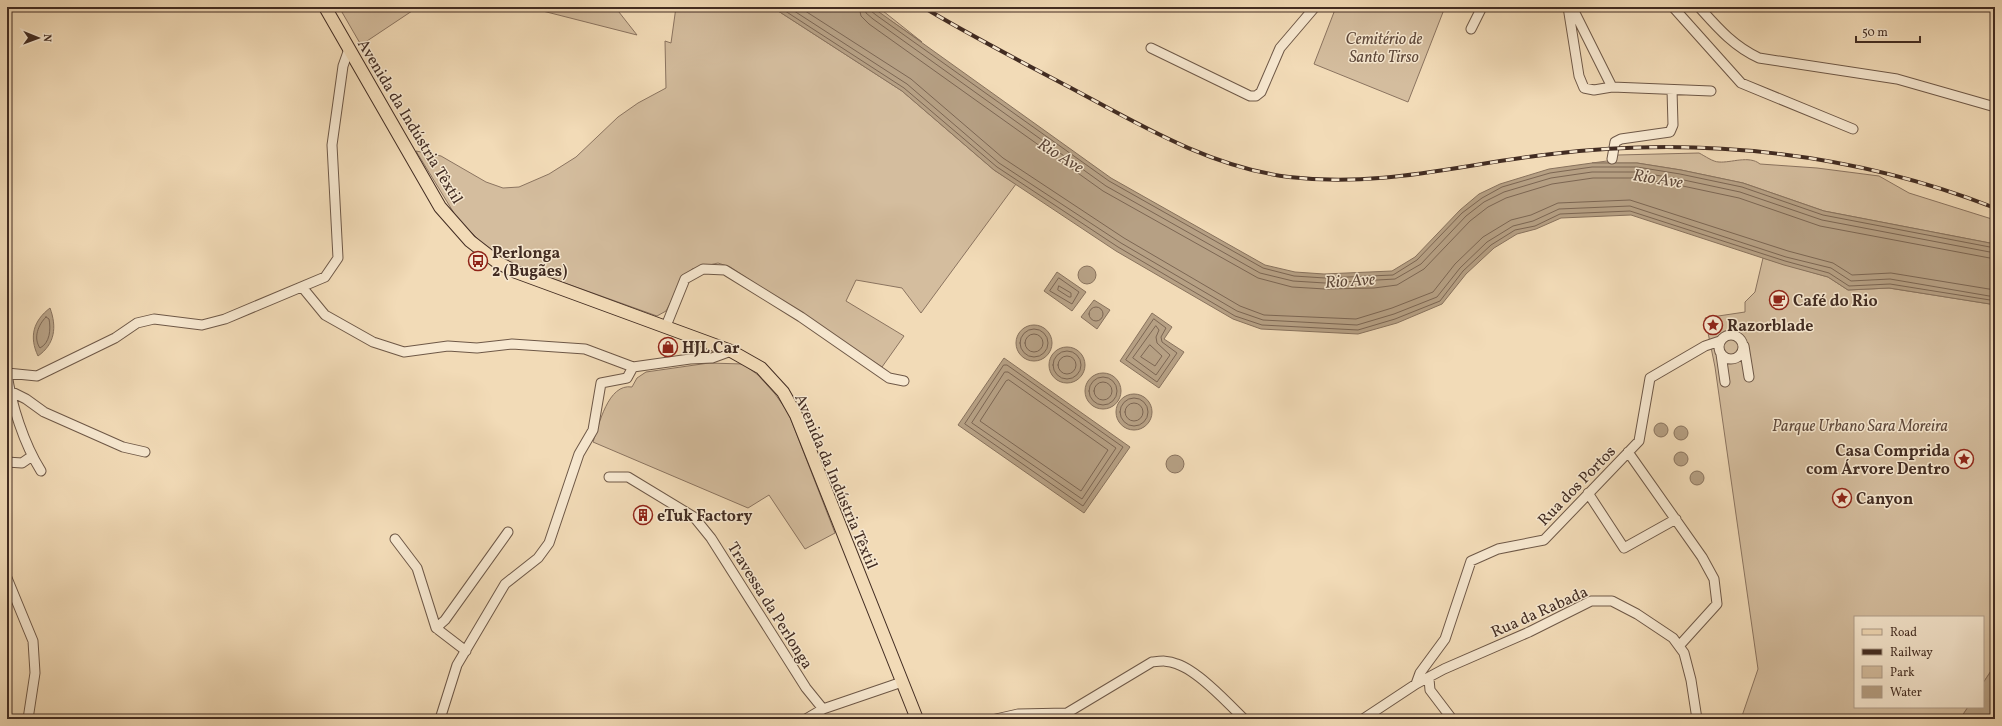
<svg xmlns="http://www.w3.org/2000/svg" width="2002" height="726" viewBox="0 0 2002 726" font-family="Vollkorn,serif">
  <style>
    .green { fill: #d4bd9e; stroke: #8b7460 }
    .water { fill: #b6a084; stroke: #88725d }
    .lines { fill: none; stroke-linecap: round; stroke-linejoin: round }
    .shore { stroke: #7c6653; stroke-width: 1 }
    .minor-casing { stroke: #6e5847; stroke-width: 11 }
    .major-casing { stroke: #422c22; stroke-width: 14 }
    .minor { stroke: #f7e8d0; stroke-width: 9 }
    .major { stroke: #f2dbb7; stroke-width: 12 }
    .rail-casing { stroke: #422c22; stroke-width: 4 }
    .rail { stroke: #f7e8d0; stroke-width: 2.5; stroke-dasharray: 8; stroke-linecap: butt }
    .labels { text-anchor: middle; stroke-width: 3; stroke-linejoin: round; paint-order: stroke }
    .park-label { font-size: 16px; font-style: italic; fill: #5f493b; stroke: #f7e8d0 }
    .street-label { font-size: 16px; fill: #422c22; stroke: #f7e8d0 }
    .poi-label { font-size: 16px; font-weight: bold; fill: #422c22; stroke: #f7e8d0; text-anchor: start }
    .water-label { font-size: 17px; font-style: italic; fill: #5f493a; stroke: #f7e8d0 }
  </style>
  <rect width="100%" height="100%" fill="#f2dbb7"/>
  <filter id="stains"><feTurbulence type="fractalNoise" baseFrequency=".005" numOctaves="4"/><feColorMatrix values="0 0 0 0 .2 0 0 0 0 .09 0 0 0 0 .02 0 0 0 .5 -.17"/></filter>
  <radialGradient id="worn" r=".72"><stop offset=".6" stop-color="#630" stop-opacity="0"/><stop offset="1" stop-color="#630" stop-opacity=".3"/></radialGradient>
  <!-- green -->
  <path class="green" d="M339,7H418L361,45Z
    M527,7H615L637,35Z
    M676,7H772L902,91L994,170L1016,184L921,313L902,288L856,280L846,301L904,336L882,367L730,267L718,263L692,269L674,296L666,311L657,316L512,264L483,244L457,218L416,151L441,156L486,182L503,188L519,187L549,174L576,157L618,117L638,103L666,88L665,41L671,43Z
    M872,7H878L922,42L878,12Z
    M1336,7H1445L1408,102L1314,64Z
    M1699,153C1705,156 1713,162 1719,162C1731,163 1749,155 1760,164L1817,168L1879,176L1909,193L1995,220V244L1824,211L1743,183L1681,170L1637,163H1592L1607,161L1618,155Z
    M1763,258L1828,277L1848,290L1889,288L1990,304L1995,307V665L1983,683V617H1855V707H1968L1960,719H1741L1758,669L1715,367L1705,318L1745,312V302L1755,292Z
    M709,363L743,364L758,375L775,394L788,412L835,533L805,549L769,495L748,508L593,442C599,425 608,383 632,387L637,378L646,372Z"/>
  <!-- water -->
  <path class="water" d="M772,7H872L1111,178L1265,265L1295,272L1324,274L1392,271L1415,257L1460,210L1479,194L1500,184L1549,169L1592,163H1637L1681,170L1743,183L1824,211L1995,244V307L1990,304L1889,288L1848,290L1828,277L1784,265L1631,215L1561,218L1536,229L1517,234L1494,248L1466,274L1442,304L1397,323L1358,334L1261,329L1233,319L1116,251L994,170L902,91Z
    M1078 275a9 9 0 1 1 18 0a9 9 0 1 1-18 0Z
    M1057,272L1086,292L1072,311L1044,291Z
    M1094,300L1110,310L1097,329L1081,317Z
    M50,308C57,327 55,344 38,356C29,337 33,321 50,308Z
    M1152,313L1172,327L1164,339L1184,352L1159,388L1120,361Z
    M1016 343a18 18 0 1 1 36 0a18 18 0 1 1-36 0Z
    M1049 365a18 18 0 1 1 36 0a18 18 0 1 1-36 0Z
    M1004,358L1130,447L1084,513L958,425Z
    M1085 391a18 18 0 1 1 36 0a18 18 0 1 1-36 0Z
    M1116 412a18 18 0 1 1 36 0a18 18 0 1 1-36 0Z
    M1654 430a7 7 0 1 1 14 0a7 7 0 1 1-14 0Z
    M1674 433a7 7 0 1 1 14 0a7 7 0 1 1-14 0Z
    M1674 459a7 7 0 1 1 14 0a7 7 0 1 1-14 0Z
    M1166 464a9 9 0 1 1 18 0a9 9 0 1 1-18 0Z
    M1690 478a7 7 0 1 1 14 0a7 7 0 1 1-14 0Z
    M1995,665V719H1960L1968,707H1983V683Z"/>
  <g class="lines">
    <!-- shore -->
    <path class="shore" d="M779,7L904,88L997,167L1118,247L1235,316L1262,325L1358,330L1395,319L1440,301L1463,271L1491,245L1515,230L1535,226L1560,214L1630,211L1785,261L1829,273L1849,286L1890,284L1990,300L1995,302
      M788,7L907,84L999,163L1121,243L1237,311L1263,320L1357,325L1394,314L1437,297L1460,268L1487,242L1513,226L1533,221L1559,209L1630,206L1786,257L1831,268L1851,281L1890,279L1995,297
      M799,7L911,79L1003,158L1124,238L1240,306L1264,315L1356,319L1392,308L1433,292L1455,264L1483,237L1511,220L1531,215L1558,203L1630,200L1788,251L1833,263L1852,275L1891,273L1995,290
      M859,7L861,16L869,24L1103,191L1258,278L1292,287L1325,289L1374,288L1397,285L1424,269L1470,221L1488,207L1506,198L1552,184L1593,178H1636L1678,185L1739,198L1820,226L1995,259
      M865,7L866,13L873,19L1106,186L1260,273L1293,281L1325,283L1395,279L1421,264L1466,216L1484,202L1504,192L1551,178L1592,172H1637L1679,179L1740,192L1822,220L1995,253
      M870,7L871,11L876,15L1109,181L1263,268L1294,276L1325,278L1393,275L1417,260L1462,213L1482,198L1502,187L1550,173L1592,167H1637L1680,174L1742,187L1823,215L1995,248
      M1059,278L1079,292L1072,304L1050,291Z
      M1059,286L1071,293V297H1069L1058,290Z
      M1089 314a7 7 0 1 1 14 0a7 7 0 1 1-14 0Z
      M46,317L49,319C51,329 50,343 40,348C33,338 38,325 46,317Z
      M1154,319L1166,328L1161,337L1162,342L1177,353L1157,382L1126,360Z
      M1156,326L1159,330L1156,337L1157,343L1170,355L1156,375L1133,358Z
      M1020 343a14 14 0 1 1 28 0a14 14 0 1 1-28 0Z
      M1025 343a9 9 0 1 1 18 0a9 9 0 1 1-18 0Z
      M1150,345L1162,356L1155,366L1141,357Z
      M1053 365a14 14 0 1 1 28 0a14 14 0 1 1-28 0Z
      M1058 365a9 9 0 1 1 18 0a9 9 0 1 1-18 0Z
      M1004,365H1007L1123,447L1083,506L965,424Z
      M1005,372H1008L1116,448L1082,499L972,423Z
      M1089 391a14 14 0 1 1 28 0a14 14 0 1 1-28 0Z
      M1009,380L1108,450L1081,491L980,421L1006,381Z
      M1094 391a9 9 0 1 1 18 0a9 9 0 1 1-18 0Z
      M1120 412a14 14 0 1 1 28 0a14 14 0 1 1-28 0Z
      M1125 412a9 9 0 1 1 18 0a9 9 0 1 1-18 0Z"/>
    <defs>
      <path id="minor" d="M1568,7L1579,76L1584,88L1594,90L1612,87L1711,91
        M1572,7L1612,87
        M1673,7L1741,83L1853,129
        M1699,7C1717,27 1733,46 1759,58L1897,79L1995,107
        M1471,29L1482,7
        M1151,48L1250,96H1256L1261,92L1280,48L1315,7
        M1612,159L1615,142L1621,139L1670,132L1673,125L1672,90
        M302,287L325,315L373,342L404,352L448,346L477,348L512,344L585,349L633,367L690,359L712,358L731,351
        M666,326L685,279L703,269L725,270L801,317L889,378L904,381
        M1719 347a12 12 0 1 1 24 0a12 12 0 1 1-24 0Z
        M1744,346L1749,377
        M1721,354L1725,382
        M7,373L37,376L115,338L137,323L154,319L202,325L225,319L325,277L338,258L332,145L343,66L349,49
        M7,373C11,404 24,444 41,471
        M10,391L26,399L44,412L123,447L145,452
        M1628,452L1702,557L1714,579L1717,604L1679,646
        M7,462L22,463L32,456
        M609,477H628L694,517L711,538L806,688L823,709
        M1588,493L1624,548L1676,519
        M395,539L417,568L436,628L466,651
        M7,578L33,641L35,673L28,719
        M436,628L445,620L508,532
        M1429,679L1430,690L1452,719
        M1416,684L1420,673L1445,639L1471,561L1498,549L1544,540L1639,441L1650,378L1705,346L1720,341
        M440,719L457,665L505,584L538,558L549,543L579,454L593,430L601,383L627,378L633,367
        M806,719L823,709L902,682
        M996,719L1018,714L1067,713L1152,662C1161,661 1168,660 1177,664C1198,671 1228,703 1244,719
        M1363,719L1416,684L1444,669L1529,632L1591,601H1612L1637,614L1673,638L1684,653L1691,680L1697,719"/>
      <path id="major" d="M325,7L440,207L470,241L497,262L516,272L731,351L761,368L783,392L796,415L917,719"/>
    </defs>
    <!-- minor casing -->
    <use href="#minor" class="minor-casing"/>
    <!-- major casing -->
    <use href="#major" class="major-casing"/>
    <!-- minor -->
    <use href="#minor" class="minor"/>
    <!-- major -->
    <use href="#major" class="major"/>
    <defs>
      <path id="rail" d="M923,7C971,36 1022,62 1071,88C1140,125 1210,167 1289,177C1383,188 1461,164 1552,154C1701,136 1855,153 1995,208"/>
    </defs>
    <!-- rail casing -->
    <use href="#rail" class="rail-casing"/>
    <!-- rail -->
    <use href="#rail" class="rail"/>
  </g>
  <!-- icons -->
  <defs>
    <symbol id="bus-ring" viewBox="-11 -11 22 22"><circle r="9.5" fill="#f7e8d0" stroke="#8f2418" stroke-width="1.5"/><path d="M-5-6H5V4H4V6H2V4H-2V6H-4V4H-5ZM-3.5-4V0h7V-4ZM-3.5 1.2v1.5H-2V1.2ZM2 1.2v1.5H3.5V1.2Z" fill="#8f2418"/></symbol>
    <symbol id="cafe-ring" viewBox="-11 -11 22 22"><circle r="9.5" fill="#f7e8d0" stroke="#8f2418" stroke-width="1.5"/><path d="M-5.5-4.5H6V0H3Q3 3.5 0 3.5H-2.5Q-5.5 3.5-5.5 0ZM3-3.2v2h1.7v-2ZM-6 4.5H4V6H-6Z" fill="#8f2418"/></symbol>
    <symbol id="sight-ring" viewBox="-11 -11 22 22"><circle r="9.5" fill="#f7e8d0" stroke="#8f2418" stroke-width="1.5"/><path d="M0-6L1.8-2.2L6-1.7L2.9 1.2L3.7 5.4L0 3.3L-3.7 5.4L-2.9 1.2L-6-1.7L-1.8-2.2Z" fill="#8f2418"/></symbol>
    <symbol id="shop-ring" viewBox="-11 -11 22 22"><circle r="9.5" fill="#f7e8d0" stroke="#8f2418" stroke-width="1.5"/><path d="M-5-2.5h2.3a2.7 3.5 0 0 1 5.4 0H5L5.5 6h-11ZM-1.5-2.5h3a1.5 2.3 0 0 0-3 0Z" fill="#8f2418"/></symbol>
    <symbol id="building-ring" viewBox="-11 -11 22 22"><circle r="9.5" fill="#f7e8d0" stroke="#8f2418" stroke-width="1.5"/><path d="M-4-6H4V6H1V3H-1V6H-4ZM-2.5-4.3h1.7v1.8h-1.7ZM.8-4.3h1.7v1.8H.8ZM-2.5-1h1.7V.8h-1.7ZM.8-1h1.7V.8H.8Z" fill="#8f2418"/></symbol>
  </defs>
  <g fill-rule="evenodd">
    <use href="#bus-ring" x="467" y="250" width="22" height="22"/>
    <use href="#cafe-ring" x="1768" y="289" width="22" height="22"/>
    <use href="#sight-ring" x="1702" y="314" width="22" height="22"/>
    <use href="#shop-ring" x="657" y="336" width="22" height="22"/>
    <use href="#sight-ring" x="1953" y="448" width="22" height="22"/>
    <use href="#sight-ring" x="1831" y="487" width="22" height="22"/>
    <use href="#building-ring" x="632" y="504" width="22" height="22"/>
  </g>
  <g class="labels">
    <!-- park labels -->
    <g class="park-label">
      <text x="1384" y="44">Cemitério de<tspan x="1384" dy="18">Santo Tirso</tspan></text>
      <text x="1860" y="431">Parque Urbano Sara Moreira</text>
    </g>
    <!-- street labels -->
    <g class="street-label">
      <text transform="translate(411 121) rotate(59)" y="6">Avenida da Indústria Têxtil</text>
      <text transform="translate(837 481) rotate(67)" y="6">Avenida da Indústria Têxtil</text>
      <text transform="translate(1576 485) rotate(-46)" y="6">Rua dos Portos</text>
      <text transform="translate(771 605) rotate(58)" y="6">Travessa da Perlonga</text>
      <text transform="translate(1539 611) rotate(-24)" y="6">Rua da Rabada</text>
    </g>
    <!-- poi labels -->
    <g class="poi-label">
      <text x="492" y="258">Perlonga<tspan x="492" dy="18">2 (Bugães)</tspan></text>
      <text x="1793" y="306">Café do Rio</text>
      <text x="1727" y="331">Razorblade</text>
      <text x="682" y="353">HJL Car</text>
      <text x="1950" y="456" text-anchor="end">Casa Comprida<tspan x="1950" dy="18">com Árvore Dentro</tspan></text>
      <text x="1856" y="504">Canyon</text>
      <text x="657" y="521">eTuk Factory</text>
    </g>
    <!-- water labels -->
    <g class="water-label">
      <text transform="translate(1061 155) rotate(32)" y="6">Rio Ave</text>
      <text transform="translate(1658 178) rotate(9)" y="6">Rio Ave</text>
      <text transform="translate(1350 280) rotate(-4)" y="6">Rio Ave</text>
    </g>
  </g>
  <!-- margin -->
  <rect width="2002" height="726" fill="none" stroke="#f2dbb7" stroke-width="24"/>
  <rect x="8" y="8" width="1986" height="710" fill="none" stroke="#422c22" stroke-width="2"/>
  <rect x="12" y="12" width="1978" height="702" fill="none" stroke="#422c22"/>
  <!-- legend -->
  <rect x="1854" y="616" width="130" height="92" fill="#f7e8d0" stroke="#af9d8a"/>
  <rect x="1862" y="629" width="20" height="6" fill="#f2dbb7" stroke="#af9d8a"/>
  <text x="1890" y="636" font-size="12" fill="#422c22">Road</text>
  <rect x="1862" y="649" width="20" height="6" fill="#422c22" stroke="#af9d8a"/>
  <text x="1890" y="656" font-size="12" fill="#422c22">Railway</text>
  <rect x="1862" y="666" width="20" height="12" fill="#d4bd9e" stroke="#af9d8a"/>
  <text x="1890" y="676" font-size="12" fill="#422c22">Park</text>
  <rect x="1862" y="686" width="20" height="12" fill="#b6a084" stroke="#af9d8a"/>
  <text x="1890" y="696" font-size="12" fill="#422c22">Water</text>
  <!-- north arrow -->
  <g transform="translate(38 38) rotate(91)" stroke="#f7e8d0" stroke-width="3" paint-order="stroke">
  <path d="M0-3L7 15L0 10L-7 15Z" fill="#422c22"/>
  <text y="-6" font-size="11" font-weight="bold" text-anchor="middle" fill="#422c22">N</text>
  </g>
  <!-- scale -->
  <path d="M1856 36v6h64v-6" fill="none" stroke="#422c22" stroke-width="2"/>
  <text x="1862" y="36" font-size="12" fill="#422c22" stroke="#f7e8d0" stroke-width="3" paint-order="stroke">50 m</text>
  <rect width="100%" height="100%" filter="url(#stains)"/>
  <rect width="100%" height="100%" fill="url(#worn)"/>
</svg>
